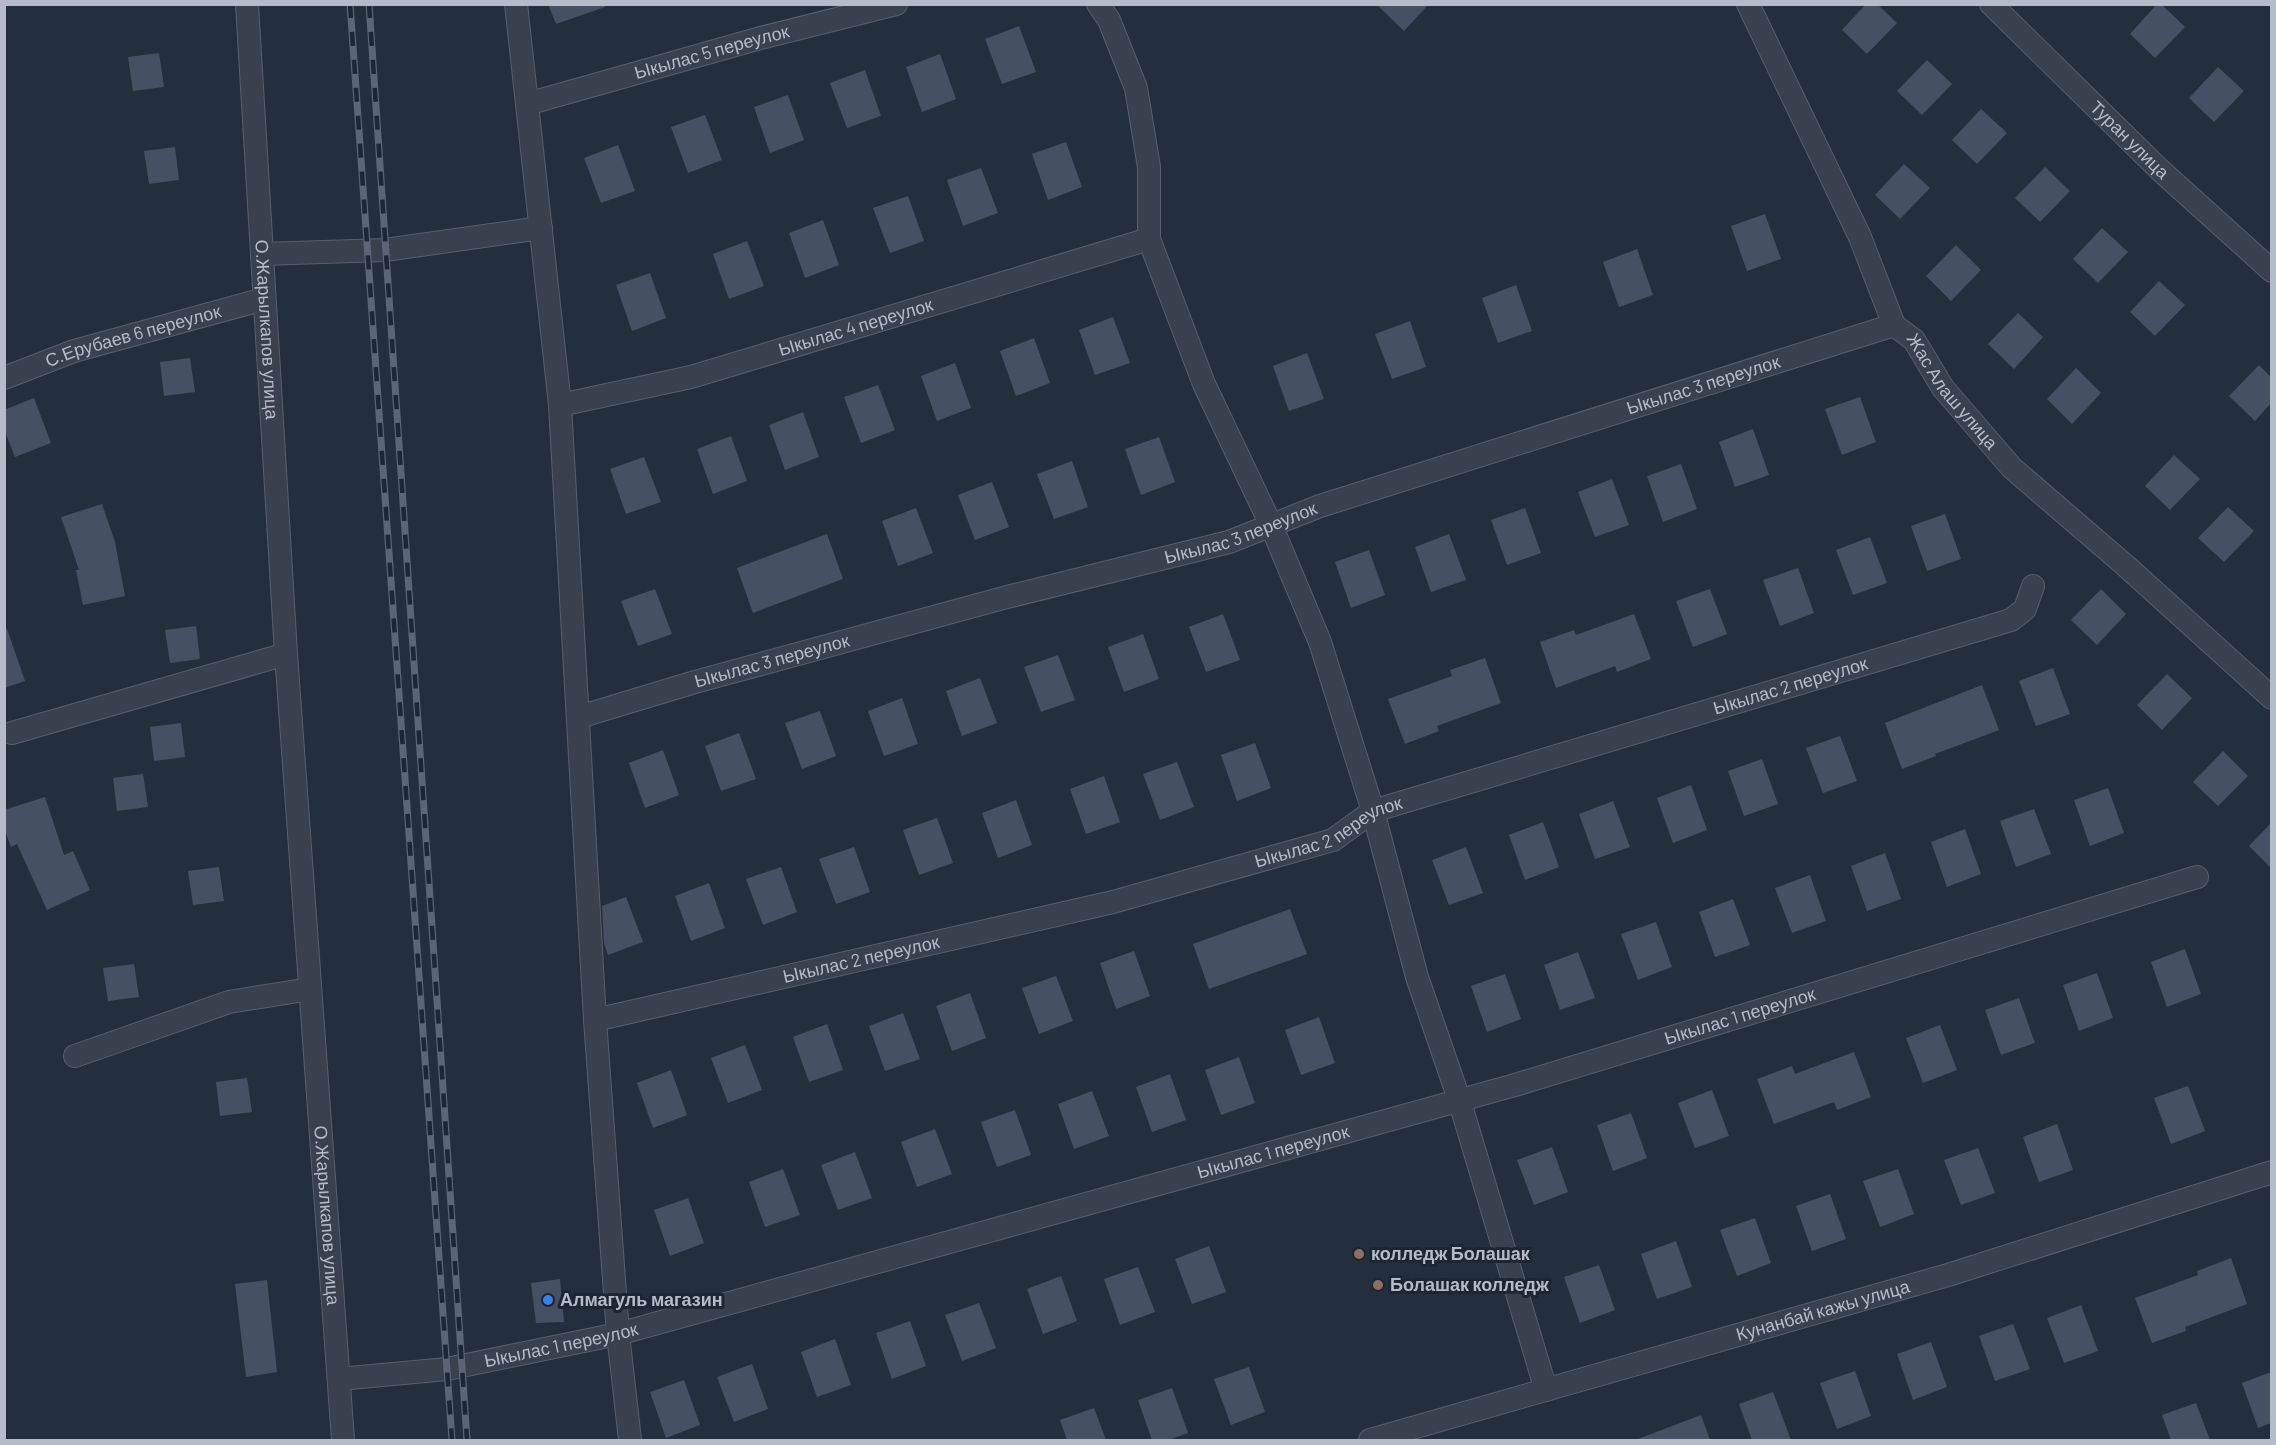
<svg xmlns="http://www.w3.org/2000/svg" width="2276" height="1445" viewBox="0 0 2276 1445" font-family="Barlow,sans-serif">
  <style>
    .building { fill: #455162 }
    .lines { fill: none; stroke-linecap: round; stroke-linejoin: round }
    .street-casing { stroke: #565f6c; stroke-width: 24 }
    .street { stroke: #38414e; stroke-width: 22 }
    .rail-casing { stroke: #5a6575; stroke-width: 7 }
    .rail { stroke: #1d2633; stroke-width: 4.5; stroke-dasharray: 14; stroke-linecap: butt }
    .education-dot { fill: #8d6e63; stroke: #1d2633; stroke-width: 2 }
    .shop-dot { fill: #3f7fe0; stroke: #1d2633; stroke-width: 2 }
    .labels { text-anchor: middle; stroke-width: 6; stroke-linejoin: round; paint-order: stroke }
    .street-label { font-size: 18px; fill: #b4bcc9; stroke: #1d2633 }
    .poi-label { font-size: 18px; font-weight: bold; fill: #b4bcc9; stroke: #1d2633; text-anchor: start }
  </style>
  <rect width="100%" height="100%" fill="#242f3e"/>
  <!-- building -->
  <path class="building" d="M548,4H605V7L556,24Z
    M1376,4H1429L1404,31Z
    M1866,4H1877L1897,23L1867,54L1842,30Z
    M2157,4H2161L2185,27L2155,58L2130,34Z
    M1019,26L1036,72L1002,84L985,39Z
    M159,53L164,87L133,91L128,57Z
    M940,54L956,99L922,112L906,67Z
    M1927,60L1952,84L1922,115L1897,91Z
    M2218,67L2244,91L2214,122L2189,98Z
    M865,70L881,116L847,128L830,83Z
    M788,95L804,140L770,153L754,107Z
    M1981,109L2007,133L1977,164L1952,140Z
    M705,115L722,160L688,173L671,127Z
    M1066,142L1082,187L1048,200L1032,154Z
    M618,145L635,191L601,203L584,158Z
    M175,147L179,180L149,184L144,151Z
    M1904,164L1930,188L1900,219L1875,195Z
    M2045,167L2070,191L2040,222L2015,198Z
    M981,168L998,213L963,226L947,180Z
    M908,196L924,241L890,253L873,208Z
    M1765,214L1781,259L1747,271L1731,226Z
    M823,220L839,265L805,278L789,233Z
    M2102,228L2128,252L2098,283L2073,259Z
    M747,241L764,286L729,299L713,254Z
    M1956,245L1981,270L1951,301L1926,276Z
    M1637,249L1653,295L1619,307L1603,262Z
    M650,273L666,318L632,331L616,285Z
    M2159,281L2185,305L2155,336L2130,312Z
    M1516,285L1532,331L1498,343L1482,298Z
    M2018,313L2043,337L2014,369L1988,344Z
    M1113,317L1130,363L1095,375L1079,330Z
    M1410,321L1426,367L1392,379L1375,334Z
    M1034,338L1050,383L1016,396L1000,351Z
    M1307,353L1324,399L1289,411L1273,366Z
    M190,358L195,392L164,396L160,362Z
    M955,363L971,408L937,421L921,376Z
    M2259,365L2271,377V403L2255,421L2229,396Z
    M2076,368L2101,393L2072,424L2047,399Z
    M878,385L895,430L861,443L844,397Z
    M1860,397L1876,442L1842,455L1825,409Z
    M34,398L51,443L15,457L4,429V410Z
    M803,412L819,457L785,470L769,425Z
    M1753,429L1769,475L1735,487L1719,442Z
    M731,436L747,481L713,494L697,449Z
    M1159,437L1175,482L1141,495L1125,449Z
    M2174,455L2200,479L2170,510L2145,486Z
    M644,457L661,502L626,514L610,469Z
    M1072,461L1088,507L1054,519L1037,474Z
    M1681,464L1697,509L1663,522L1647,476Z
    M1612,479L1629,525L1595,537L1578,492Z
    M992,482L1009,527L975,540L958,495Z
    M102,504L115,542L125,596L83,605L76,570H79L61,517Z
    M2228,507L2254,531L2224,562L2198,538Z
    M916,508L933,553L898,566L882,521Z
    M1525,508L1541,553L1507,565L1491,520Z
    M1945,514L1961,559L1927,571L1911,526Z
    M827,534L843,579L753,613L737,568Z
    M1449,534L1466,580L1431,592L1415,547Z
    M1870,537L1887,583L1853,595L1836,550Z
    M1369,550L1385,595L1351,608L1335,562Z
    M1798,568L1814,613L1780,626L1763,580Z
    M655,589L672,634L638,646L621,601Z
    M1710,589L1727,634L1693,647L1676,601Z
    M2101,589L2126,614L2097,645L2071,620Z
    M1223,614L1240,660L1206,672L1189,627Z
    M1634,614L1651,659L1617,672L1615,666L1556,688L1540,642L1574,630L1576,635Z
    M196,626L200,659L170,663L165,630Z
    M4,629H7L25,681L4,688Z
    M1143,634L1159,679L1124,692L1108,647Z
    M1058,655L1075,700L1041,712L1024,667Z
    M1485,658L1501,703L1437,726L1439,731L1405,744L1388,699L1452,676L1450,670Z
    M2053,668L2070,714L2036,726L2019,681Z
    M2167,674L2192,698L2162,730L2137,705Z
    M980,678L997,723L962,736L946,691Z
    M1982,685L1999,730L1935,754L1936,756L1902,769L1885,723Z
    M902,698L918,744L884,756L868,711Z
    M820,711L836,756L802,769L785,723Z
    M181,723L185,757L154,761L150,727Z
    M739,733L756,779L721,791L705,746Z
    M1840,736L1857,781L1823,793L1806,748Z
    M1255,743L1271,788L1237,801L1221,755Z
    M663,750L679,795L645,808L629,763Z
    M2223,751L2248,776L2218,806L2193,782Z
    M1762,759L1778,804L1744,816L1728,771Z
    M1177,762L1194,807L1160,820L1143,774Z
    M143,774L148,807L117,811L113,778Z
    M1104,776L1120,822L1086,834L1070,789Z
    M1691,785L1707,830L1673,843L1657,798Z
    M2108,788L2124,833L2090,846L2074,800Z
    M45,797L64,855L73,851L90,890L47,910L17,844L11,847L4,828V810Z
    M1016,800L1032,845L998,858L982,813Z
    M1613,801L1630,847L1595,859L1579,814Z
    M2034,809L2051,854L2016,867L2000,821Z
    M937,818L953,863L919,875L903,830Z
    M1543,822L1559,867L1525,880L1509,835Z
    M2271,823V868L2249,846Z
    M1965,829L1981,874L1947,887L1931,842Z
    M854,847L870,892L836,904L819,859Z
    M1466,847L1483,893L1449,905L1432,860Z
    M1885,853L1901,899L1867,911L1851,866Z
    M219,867L224,901L193,905L188,871Z
    M781,867L797,912L763,925L746,879Z
    M1810,875L1826,921L1792,933L1775,888Z
    M709,883L725,928L691,941L675,896Z
    M626,897L643,942L608,955L604,943L602,906Z
    M1733,899L1750,945L1715,957L1699,912Z
    M1290,909L1307,954L1209,989L1193,944Z
    M1656,922L1672,967L1638,980L1621,934Z
    M2185,949L2201,994L2167,1007L2151,962Z
    M1134,951L1150,996L1116,1009L1100,963Z
    M1578,952L1595,998L1560,1010L1544,965Z
    M134,964L139,997L108,1001L103,968Z
    M2097,973L2113,1018L2079,1031L2063,985Z
    M1505,974L1521,1019L1487,1032L1471,986Z
    M1056,976L1073,1021L1039,1034L1022,988Z
    M970,993L986,1038L952,1051L936,1006Z
    M2019,998L2035,1043L2001,1055L1985,1010Z
    M903,1013L920,1059L885,1071L869,1026Z
    M1319,1017L1335,1063L1301,1075L1285,1030Z
    M827,1024L843,1070L809,1082L793,1037Z
    M1940,1025L1957,1070L1923,1083L1906,1038Z
    M745,1045L762,1090L728,1103L711,1058Z
    M1854,1052L1871,1097L1837,1110L1834,1102L1774,1124L1757,1079L1792,1066L1795,1074Z
    M1239,1057L1255,1103L1221,1115L1205,1070Z
    M671,1070L687,1115L653,1128L637,1083Z
    M1170,1074L1186,1120L1152,1132L1136,1087Z
    M247,1078L252,1112L220,1116L216,1082Z
    M2188,1086L2205,1131L2171,1144L2154,1098Z
    M1712,1090L1729,1136L1695,1148L1678,1103Z
    M1092,1091L1109,1136L1074,1149L1058,1104Z
    M1015,1110L1031,1155L997,1167L981,1122Z
    M1631,1113L1647,1158L1613,1171L1597,1125Z
    M2057,1124L2073,1170L2039,1182L2023,1137Z
    M935,1129L952,1174L917,1187L901,1142Z
    M1552,1147L1568,1192L1534,1205L1517,1160Z
    M1978,1148L1995,1193L1961,1205L1944,1160Z
    M855,1152L872,1198L838,1210L821,1165Z
    M783,1169L800,1215L765,1227L749,1182Z
    M1898,1169L1914,1214L1880,1227L1863,1181Z
    M1830,1194L1846,1239L1812,1251L1796,1206Z
    M688,1198L704,1243L670,1256L654,1210Z
    M1755,1218L1771,1263L1737,1276L1720,1230Z
    M1676,1241L1692,1287L1657,1299L1641,1254Z
    M1209,1246L1226,1292L1192,1304L1175,1259Z
    M2231,1258L2247,1304L2185,1327L2186,1331L2152,1343L2135,1298L2198,1275L2197,1271Z
    M1599,1265L1615,1310L1580,1323L1564,1277Z
    M1138,1267L1155,1312L1120,1325L1104,1279Z
    M1061,1276L1077,1321L1043,1334L1027,1289Z
    M560,1279L564,1322L536,1323L531,1283Z
    M267,1280L277,1372L246,1377L235,1284Z
    M979,1303L996,1348L962,1361L945,1315Z
    M2081,1305L2098,1351L2064,1363L2047,1318Z
    M910,1321L926,1366L892,1379L876,1333Z
    M2013,1324L2030,1369L1995,1381L1979,1336Z
    M835,1339L851,1385L817,1397L801,1352Z
    M1931,1342L1947,1387L1913,1400L1897,1354Z
    M752,1364L768,1409L734,1422L717,1377Z
    M1249,1367L1265,1412L1231,1425L1214,1379Z
    M1855,1371L1871,1416L1837,1429L1820,1383Z
    M2271,1372V1423L2258,1428L2242,1383Z
    M684,1380L700,1425L666,1438L650,1392Z
    M1172,1388L1188,1433L1168,1440H1152L1138,1400Z
    M1773,1392L1791,1440H1752L1739,1404Z
    M2196,1403L2210,1440H2171L2162,1415Z
    M1094,1408L1106,1440H1067L1060,1420Z
    M1701,1415L1710,1440H1639L1638,1439Z"/>
  <g class="lines">
    <defs>
      <g id="street">
        <path id="s1" d="M247,4L286,654L343,1440"/>
        <path d="M516,4L560,405L595,1020L618,1334L630,1440"/>
        <path d="M1098,4L1109,20L1136,88L1149,167V239L1204,384L1271,525L1320,642L1373,811L1417,977L1459,1099L1546,1390"/>
        <path id="s2" d="M1748,4L1860,237L1894,325L1914,340L1943,388L2012,468L2126,566L2272,698"/>
        <path id="s3" d="M1991,4L2160,170L2272,271"/>
        <path id="s4" d="M527,104L757,39L896,4"/>
        <path d="M262,254L385,250L541,228"/>
        <path id="s5" d="M4,378L74,351L264,299"/>
        <path id="s6" d="M560,405L691,377L1149,239"/>
        <path id="s7" d="M579,717L695,682L1007,597L1229,542L1320,506L1894,325"/>
        <path d="M12,733L286,654"/>
        <path id="s8" d="M595,1020L1113,902L1333,840L1373,811L2011,620L2025,609L2033,586"/>
        <path d="M75,1056L229,1002L310,989"/>
        <path id="s9" d="M339,1379L447,1369L618,1334L1515,1085L2197,877"/>
        <path id="s10" d="M1370,1440L1948,1275L2272,1172"/>
      </g>
    </defs>
    <!-- street casing -->
    <use href="#street" class="street-casing"/>
    <!-- street -->
    <use href="#street" class="street"/>
    <defs>
      <path id="rail" d="M350,4L452,1440
        M369,4L467,1440"/>
    </defs>
    <!-- rail casing -->
    <use href="#rail" class="rail-casing"/>
    <!-- rail -->
    <use href="#rail" class="rail"/>
  </g>
  <!-- markers -->
  <g class="education-dot">
    <circle cx="1359" cy="1254" r="6"/>
    <circle cx="1378" cy="1285" r="6"/>
  </g>
  <circle class="shop-dot" cx="548" cy="1300" r="6"/>
  <g class="labels">
    <!-- street labels -->
    <g class="street-label">
      <text dy="6" stroke="none"><textPath href="#s4" startOffset="192">Ыкылас 5 переулок</textPath></text>
      <text dy="6" stroke="none"><textPath href="#s3" startOffset="194">Туран улица</textPath></text>
      <text dy="6" stroke="none"><textPath href="#s6" startOffset="306">Ыкылас 4 переулок</textPath></text>
      <text dy="6" stroke="none"><textPath href="#s1" startOffset="326">О.Жарылкапов улица</textPath></text>
      <text dy="6" stroke="none"><textPath href="#s5" startOffset="136">С.Ерубаев 6 переулок</textPath></text>
      <text dy="6" stroke="none"><textPath href="#s7" startOffset="1173">Ыкылас 3 переулок</textPath></text>
      <text dy="6" stroke="none"><textPath href="#s2" startOffset="442">Жас Алаш улица</textPath></text>
      <text dy="6" stroke="none"><textPath href="#s7" startOffset="687">Ыкылас 3 переулок</textPath></text>
      <text dy="6" stroke="none"><textPath href="#s7" startOffset="201">Ыкылас 3 переулок</textPath></text>
      <text dy="6" stroke="none"><textPath href="#s8" startOffset="1245">Ыкылас 2 переулок</textPath></text>
      <text dy="6" stroke="none"><textPath href="#s8" startOffset="759">Ыкылас 2 переулок</textPath></text>
      <text dy="6" stroke="none"><textPath href="#s8" startOffset="273">Ыкылас 2 переулок</textPath></text>
      <text dy="6" stroke="none"><textPath href="#s9" startOffset="1449">Ыкылас 1 переулок</textPath></text>
      <text dy="6" stroke="none"><textPath href="#s9" startOffset="963">Ыкылас 1 переулок</textPath></text>
      <text dy="6" stroke="none"><textPath href="#s1" startOffset="1214">О.Жарылкапов улица</textPath></text>
      <text dy="6" stroke="none"><textPath href="#s10" startOffset="471">Кунанбай кажы улица</textPath></text>
      <text dy="6" stroke="none"><textPath href="#s9" startOffset="225">Ыкылас 1 переулок</textPath></text>
    </g>
    <!-- poi labels -->
    <g class="poi-label">
      <text x="1371" y="1260">колледж Болашак</text>
      <text x="1390" y="1291">Болашак колледж</text>
      <text x="560" y="1306">Алмагуль магазин</text>
    </g>
  </g>
  <!-- border -->
  <rect width="2276" height="1445" fill="none" stroke="#b4bcc9" stroke-width="12"/>
</svg>
